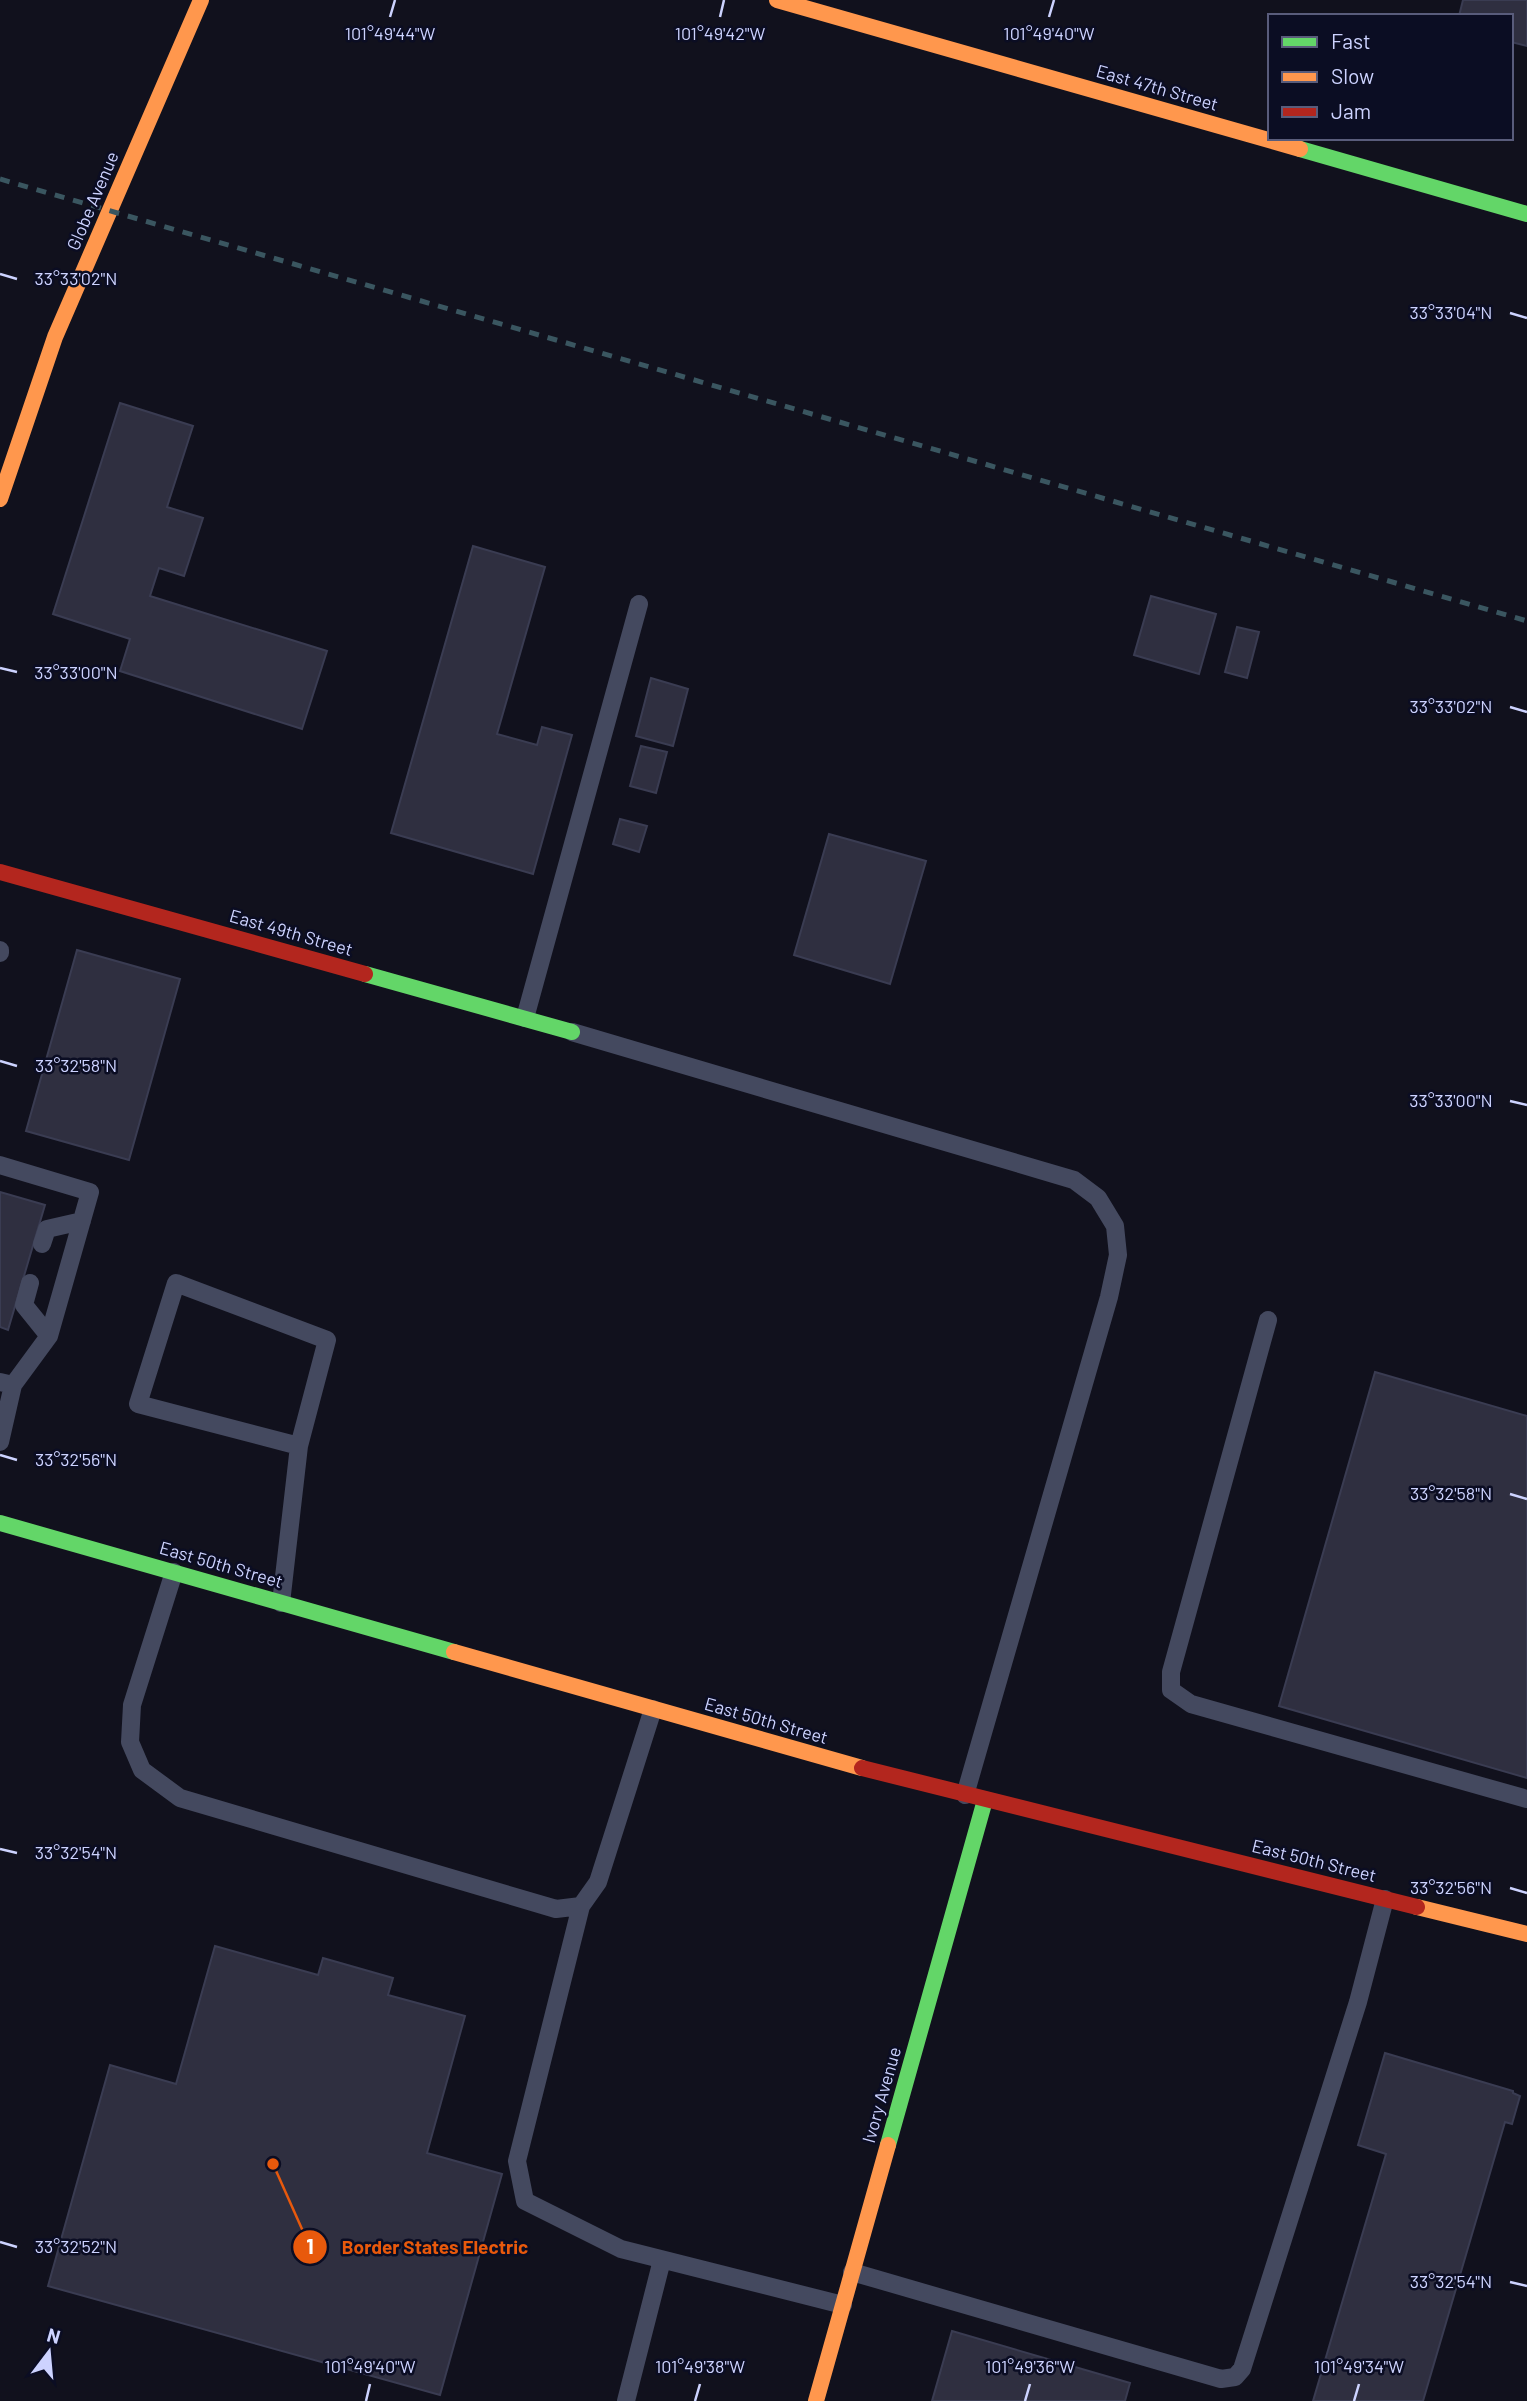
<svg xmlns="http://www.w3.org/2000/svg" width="1527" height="2401" viewBox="0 0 1527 2401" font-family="Barlow,sans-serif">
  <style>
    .building { fill: #2f2f40; stroke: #3a3c52; stroke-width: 2 }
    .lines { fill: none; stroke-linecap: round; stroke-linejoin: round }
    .lane { stroke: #44495f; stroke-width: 18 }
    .fast { stroke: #63d668; stroke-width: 16 }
    .slow { stroke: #ff974d; stroke-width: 16 }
    .jam { stroke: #b3261e; stroke-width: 16 }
    .rail { stroke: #3a5660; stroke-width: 5; stroke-dasharray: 10 9; stroke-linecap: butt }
    .ticks { fill: none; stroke: #cdd3ff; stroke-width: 2.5 }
    .labels { text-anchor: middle; stroke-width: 5; stroke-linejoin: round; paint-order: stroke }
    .street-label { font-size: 18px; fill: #cdd3ff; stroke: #0b0d23 }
    .ticks-label { font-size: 18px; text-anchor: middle; fill: #cdd3ff; stroke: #0b0d23; stroke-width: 5; stroke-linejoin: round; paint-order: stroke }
    .leader { fill: none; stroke: #e8590c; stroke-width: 2.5 }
    .callout-dot { fill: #e8590c; stroke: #0b0d23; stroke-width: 2.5 }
    .mark-label { font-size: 21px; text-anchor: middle; font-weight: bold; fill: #fff }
    .callout-label { font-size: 19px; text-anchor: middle; font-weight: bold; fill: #e8590c; stroke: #0b0d23; stroke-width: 5; stroke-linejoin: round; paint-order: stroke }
  </style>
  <rect width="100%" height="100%" fill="#11111d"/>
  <!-- building -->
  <path class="building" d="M1463,0H1527V46L1511,42V16H1459Z
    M120,403L193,426L167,507L203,518L184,576L159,568L150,596L327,651L302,729L120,671L130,639L53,614Z
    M473,546L545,567L497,734L537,745L542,727L572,735L533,874L391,833Z
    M1151,596L1216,614L1199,674L1134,655Z
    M1237,627L1259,632L1247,678L1225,672Z
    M651,678L688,689L673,746L636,736Z
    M641,746L667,752L656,793L630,786Z
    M620,819L647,826L639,852L613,844Z
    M829,834L926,861L890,984L794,955Z
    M77,950L180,979L129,1160L26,1131Z
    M0,1192L45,1205L8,1330L0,1327Z
    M1375,1372L1527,1416V1778L1279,1706Z
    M215,1946L318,1975L323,1958L393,1978L388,1995L465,2016L427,2153L502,2174L440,2395L48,2286L110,2065L176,2084Z
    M1385,2053L1513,2091V2093L1520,2096L1512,2124L1505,2122L1423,2401H1313L1386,2154L1358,2145Z
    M952,2331L1130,2383L1125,2401H932Z"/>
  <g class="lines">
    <!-- lane -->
    <path class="lane" d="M0,950V953
      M525,1018L639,604
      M572,1032L1074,1180L1098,1198L1115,1226L1118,1255L1109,1297L965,1795
      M0,1165L90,1192L49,1336L13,1385
      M42,1244L47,1229L82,1221
      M30,1283L24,1305L49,1336
      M1268,1320L1171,1672V1690L1191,1704L1527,1799
      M0,1382L13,1385L0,1442
      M174,1572L132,1705L130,1742L142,1770L180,1798L556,1909L581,1906L598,1882L653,1709
      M281,1603L299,1446L138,1404L176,1283L327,1340L299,1446
      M581,1906L517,2161L525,2201L621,2249L843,2305
      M852,2272L1221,2379L1235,2377L1242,2369L1358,2002L1385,1899
      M626,2401L662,2260"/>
    <!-- fast -->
    <path class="fast" d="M1300,149L1527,214
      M365,974L572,1032
      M0,1523L454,1652
      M888,2145L985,1800"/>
    <!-- slow -->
    <path class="slow" d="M777,0L1300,149
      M0,499L55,337L201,0
      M454,1652L862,1768
      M1417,1907L1527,1934
      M816,2401L888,2145"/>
    <!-- jam -->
    <path class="jam" d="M0,872L365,974
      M862,1768L1417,1907"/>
    <!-- rail -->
    <path class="rail" d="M0,179L1527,621"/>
  </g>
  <!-- ticks -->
  <path class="ticks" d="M390,17L395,0M720,17L724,0M1049,17L1054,0M0,274L17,279M1510,313L1527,318M0,668L17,672M1510,707L1527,712M0,1061L17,1066M1510,1101L1527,1105M0,1455L17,1460M1510,1494L1527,1499M0,1849L17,1853M1510,1888L1527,1893M0,2242L17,2247M1510,2282L1527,2286M366,2401L370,2384M695,2401L700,2384M1025,2401L1030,2384M1354,2401L1359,2384"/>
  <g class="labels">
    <!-- street labels -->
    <g class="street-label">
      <text transform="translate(1157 88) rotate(16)" y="6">East 47th Street</text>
      <text transform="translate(93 201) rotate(-67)" y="6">Globe Avenue</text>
      <text transform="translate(291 933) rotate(16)" y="6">East 49th Street</text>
      <text transform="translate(221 1565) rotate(16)" y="6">East 50th Street</text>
      <text transform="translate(766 1721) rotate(16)" y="6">East 50th Street</text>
      <text transform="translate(1314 1861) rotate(14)" y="6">East 50th Street</text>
      <text transform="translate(882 2095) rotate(-74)" y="6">Ivory Avenue</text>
    </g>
  </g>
  <g class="ticks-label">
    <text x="390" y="40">101°49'44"W</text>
    <text x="720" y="40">101°49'42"W</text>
    <text x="1049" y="40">101°49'40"W</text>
    <text x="76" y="285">33°33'02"N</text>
    <text x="1451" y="319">33°33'04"N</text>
    <text x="76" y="679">33°33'00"N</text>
    <text x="1451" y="713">33°33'02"N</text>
    <text x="76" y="1072">33°32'58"N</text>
    <text x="1451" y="1107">33°33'00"N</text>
    <text x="76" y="1466">33°32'56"N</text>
    <text x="1451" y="1500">33°32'58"N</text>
    <text x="76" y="1859">33°32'54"N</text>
    <text x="1451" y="1894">33°32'56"N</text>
    <text x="76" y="2253">33°32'52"N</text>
    <text x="1451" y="2288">33°32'54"N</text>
    <text x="370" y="2373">101°49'40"W</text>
    <text x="700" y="2373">101°49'38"W</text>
    <text x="1030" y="2373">101°49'36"W</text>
    <text x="1359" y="2373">101°49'34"W</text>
  </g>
  <!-- callouts -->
  <path class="leader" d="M273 2164L310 2247"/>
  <g class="callout-dot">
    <circle cx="273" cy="2164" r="7"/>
    <circle cx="310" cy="2247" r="18"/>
  </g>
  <g class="mark-label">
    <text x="310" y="2254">1</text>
  </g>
  <g class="callout-label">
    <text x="435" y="2254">Border States Electric</text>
  </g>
  <!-- legend -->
  <rect x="1268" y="14" width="245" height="126" fill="#0b0d23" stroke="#595c7b" stroke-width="2"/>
  <rect x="1282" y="37" width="35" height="10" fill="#63d668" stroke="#595c7b" stroke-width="2"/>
  <text x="1331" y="49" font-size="21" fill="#cdd3ff">Fast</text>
  <rect x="1282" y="72" width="35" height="10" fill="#ff974d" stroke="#595c7b" stroke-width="2"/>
  <text x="1331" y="84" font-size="21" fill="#cdd3ff">Slow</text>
  <rect x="1282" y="107" width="35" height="10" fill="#b3261e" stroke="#595c7b" stroke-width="2"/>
  <text x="1331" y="119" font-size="21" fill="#cdd3ff">Jam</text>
  <!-- north arrow -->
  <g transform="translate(49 2352) rotate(16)" stroke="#0b0d23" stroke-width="5" paint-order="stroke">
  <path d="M0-5L12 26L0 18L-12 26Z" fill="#cdd3ff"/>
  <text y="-10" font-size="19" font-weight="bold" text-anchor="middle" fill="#cdd3ff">N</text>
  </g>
</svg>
